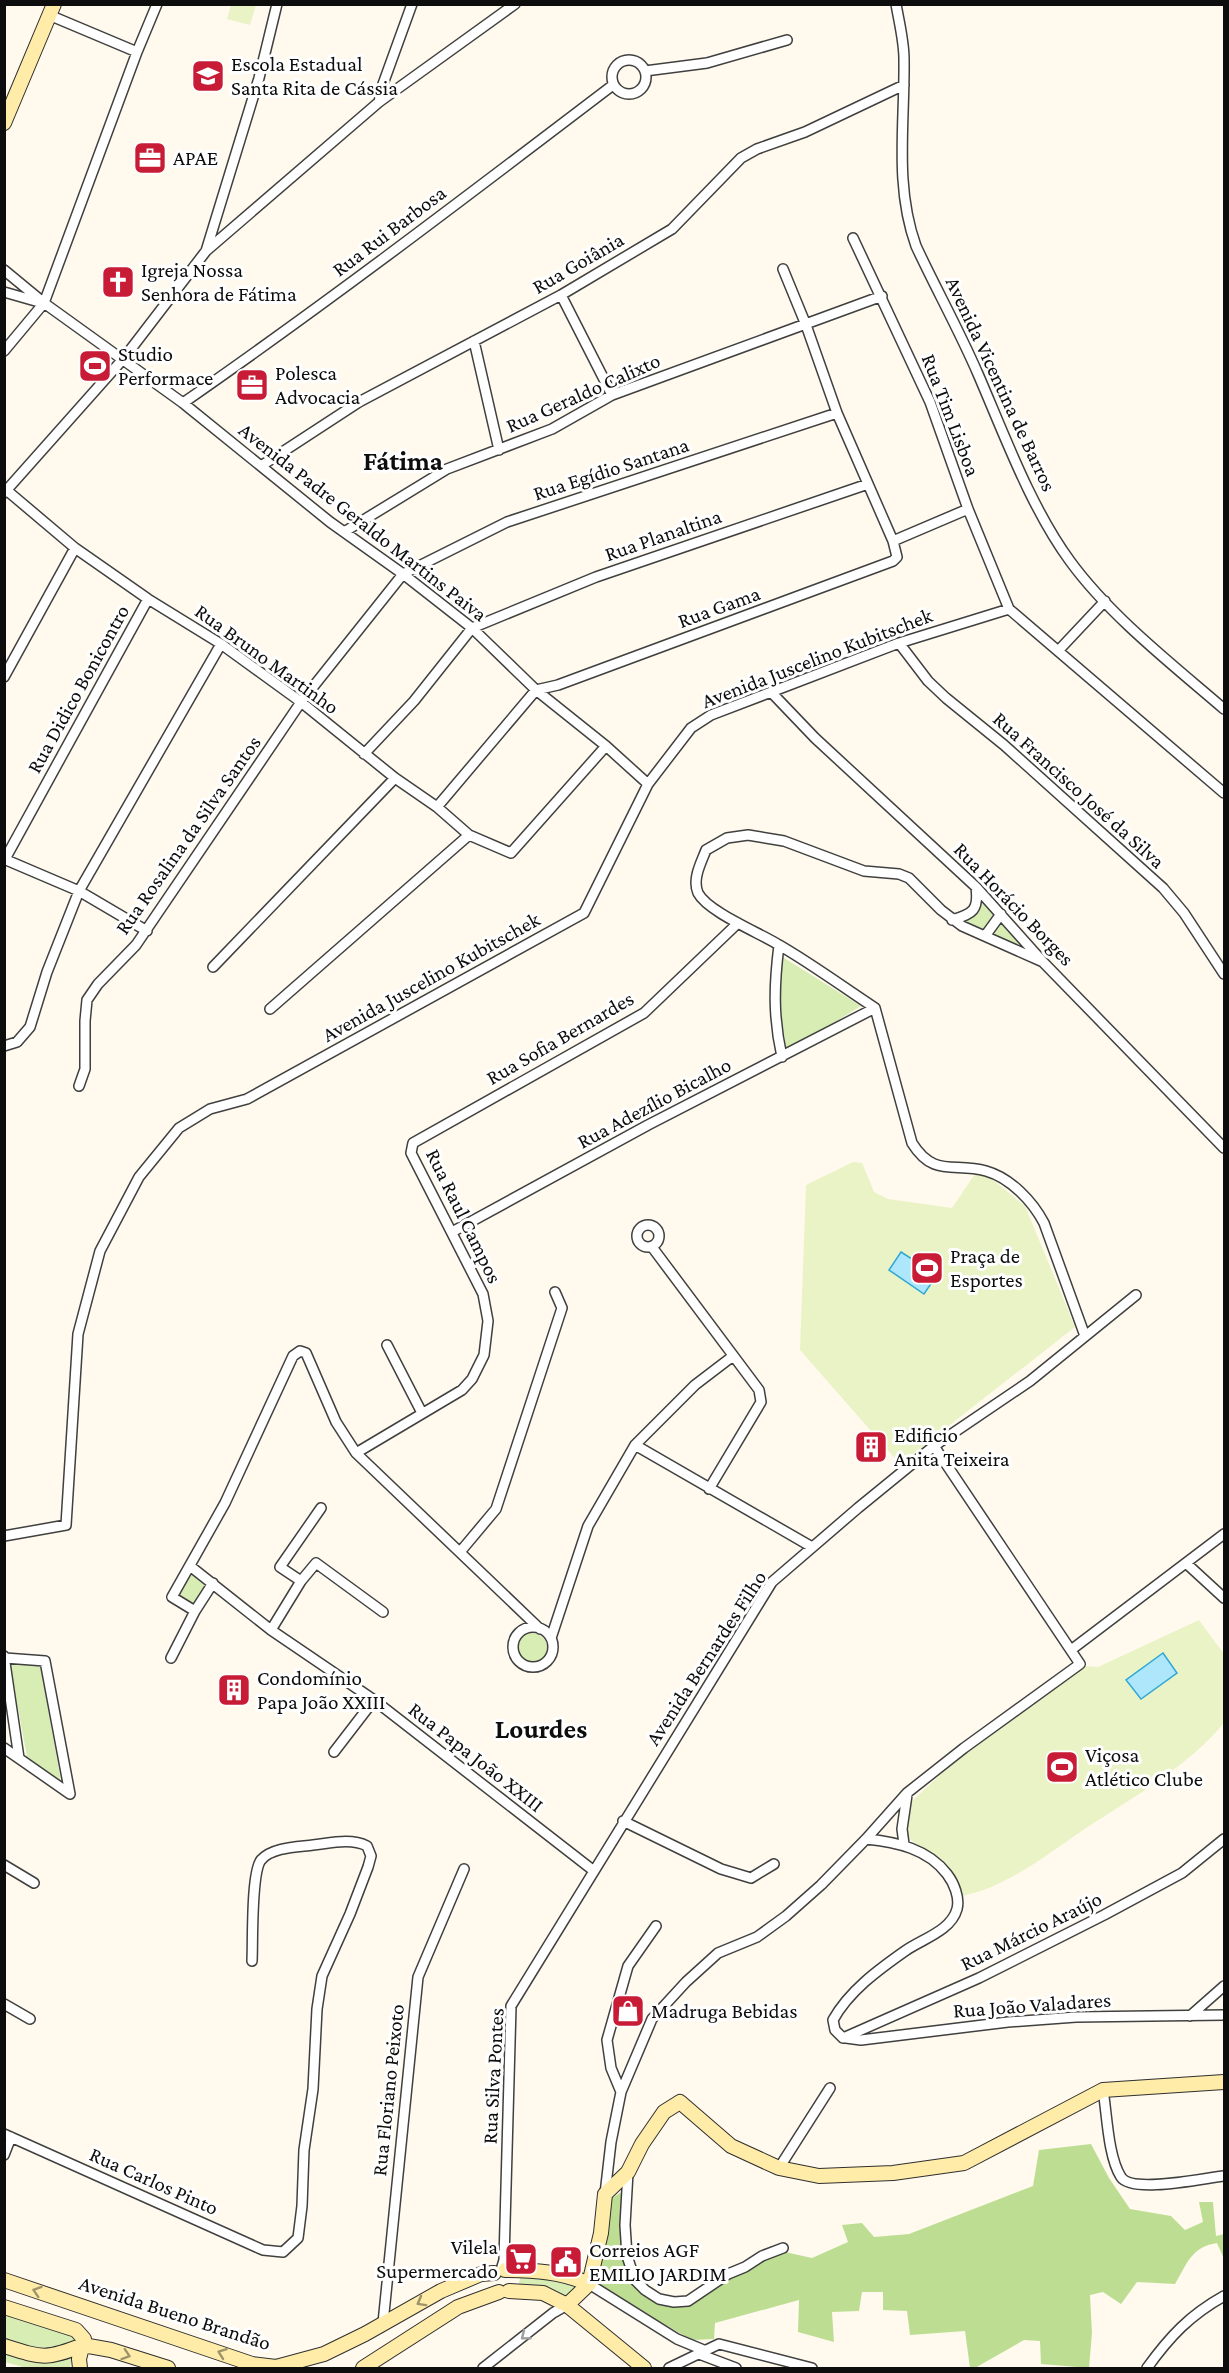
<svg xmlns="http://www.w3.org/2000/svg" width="1229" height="2373" viewBox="0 0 1229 2373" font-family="'Crimson Pro',serif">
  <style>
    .green { fill: #d8edb4 }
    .forest { fill: #bdde92 }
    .pitch { fill: #e9f3c6 }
    .water { fill: #aee7fb; stroke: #2fa7d7; stroke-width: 1.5 }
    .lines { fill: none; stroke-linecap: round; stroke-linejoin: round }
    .street-casing { stroke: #404040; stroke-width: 12 }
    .secondary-casing { stroke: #2f2f2f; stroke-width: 16 }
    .street { stroke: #fff; stroke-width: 9 }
    .secondary { stroke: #ffeca8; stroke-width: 14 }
    .oneway { stroke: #9e936a }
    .oneway2 { stroke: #9e9e9e }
    .labels { text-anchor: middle; stroke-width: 6; stroke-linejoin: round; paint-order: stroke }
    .poi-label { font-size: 21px; fill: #0d0d0d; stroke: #fff; text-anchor: start }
    .street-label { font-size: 21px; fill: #0d0d0d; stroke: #fff }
    .district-label { font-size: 27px; font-weight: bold; fill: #0d0d0d; stroke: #fff }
  </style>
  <rect width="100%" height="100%" fill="#fffaed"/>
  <!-- green -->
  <path class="green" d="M977,889L1041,961L964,926L961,919L969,917Z
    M781,956L861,1006L787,1051C780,1019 780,989 781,956Z
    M190,1571L210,1585L194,1608L175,1595Z
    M517 1648a15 15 0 1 1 30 0a15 15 0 1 1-30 0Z
    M10,1665H40L61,1781L27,1757Z
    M521,2272L586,2285L567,2300L518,2289Z
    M5,2308L81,2335L72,2356L70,2368H26L5,2362Z"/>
  <!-- forest -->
  <path class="forest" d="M1091,2144L1109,2178L1130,2209L1171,2216L1185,2230L1203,2222L1199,2202H1213L1216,2236L1224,2234V2259L1217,2243C1191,2247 1187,2264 1175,2284L1137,2282L1121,2304L1103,2292L1090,2295L1092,2333L1089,2368L1041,2364L1040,2341L1024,2340L975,2368H970L965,2331L910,2335L907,2311L883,2310V2292H862L859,2311L832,2312L834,2342L798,2332L799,2300L715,2323L714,2339L692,2340L593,2284L612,2198L625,2190L633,2281L673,2305L763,2259L785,2252L812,2258L848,2242L842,2225L862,2223L874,2237L909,2234L1033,2186L1039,2150Z"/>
  <!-- pitch -->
  <path class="pitch" d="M231,5H256L250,25L227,19Z
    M853,1162L862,1163L874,1192L888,1199L952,1208L975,1174L987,1175L1025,1206L1075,1327L900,1464L800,1350L806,1185Z
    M1199,1620L1224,1654V1723C1187,1767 1134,1797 1086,1828C1048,1854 1007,1887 962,1896L956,1879L948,1869L910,1839L905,1830V1821L911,1802L967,1750L1082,1666L1098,1667Z"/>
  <!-- water -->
  <path class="water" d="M901,1252L937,1275L924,1294L889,1270Z
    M1163,1653L1177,1673L1141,1699L1126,1680Z"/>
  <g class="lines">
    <defs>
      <path id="street" d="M896,4C899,22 904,41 904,59C905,123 894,185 916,246C936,289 959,330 978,374C1004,434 1031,508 1070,561C1110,616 1173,665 1224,709
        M49,15L137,52
        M612 77a17 17 0 1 1 34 0a17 17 0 1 1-34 0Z
        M645,71L707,63L787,40
        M379,102L383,84L412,4
        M853,238L930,402L968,509L1009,609L1224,793
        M206,251L259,78L277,4
        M4,270L44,303L183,403L330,522L403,574L472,628L536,690L606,746L648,784
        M4,292L39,302
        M561,295L612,395
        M474,341L499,450
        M4,351L44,303L137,52L157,4
        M183,403C330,301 471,193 613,85
        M261,466L359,402L561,295L672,229L741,158L757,149L805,132L904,85
        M4,488L75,548L148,599L221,644L301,702L395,778L437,807L469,835L511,853L606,746
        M4,493L124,358L206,251L379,102L515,4
        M344,532L447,469L552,429L612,395L882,296
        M893,541L968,509
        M899,643L928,681L946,698L1004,745L1163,888L1184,913L1224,974
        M1058,651L1105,601
        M4,677L75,548
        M771,692L815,738L976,887L1043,962L1224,1148
        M364,754L414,701L472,628L596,577L868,484
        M437,807L536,690L558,685L893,561L897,557L893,541L837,413L806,325L783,269
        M4,859L79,891L147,931
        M5,859L148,599
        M952,920C973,914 979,910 976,887
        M985,936L1001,914
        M779,945C774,985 773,1017 782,1057
        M1043,962L962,926L941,910L909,878L899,874L864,871L784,841L748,835L727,838L706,850C701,863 692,879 698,893C708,912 760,933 779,945C812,964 843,987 875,1008L912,1143C934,1178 954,1162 986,1171C1011,1178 1033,1202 1044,1223L1085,1336
        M213,967L395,778
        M270,1009L469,835
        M4,1046L17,1042L30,1027L47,972L79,891L221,644
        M79,1086L85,1069V1021L87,1000L98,984L136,945L301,702L403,574L507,522L837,413
        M637 1236a11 11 0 1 1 22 0a11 11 0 1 1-22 0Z
        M452,1232L648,1125L875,1008
        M652,1247L759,1390L761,1402L709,1489
        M387,1345L422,1413
        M635,1445L812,1547
        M356,1453L462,1390L472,1379L484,1355L488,1321L483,1294L411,1153L413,1143L644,1013L738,923
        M4,1536L66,1525L78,1334L100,1251L139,1177L179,1128L210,1109L247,1099L584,913L648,784L691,728L711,715L899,643L1009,609
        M460,1552L496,1509L562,1308L555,1292
        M1187,1564L1224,1598
        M190,1566L271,1630L374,1700L594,1871
        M301,1581L280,1567L321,1508
        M195,1611L172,1597L225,1503L293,1356L300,1351L306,1353L336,1422L356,1453L540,1629
        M513 1647a20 20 0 1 1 40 0a20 20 0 1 1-40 0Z
        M271,1630L301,1581L316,1563L383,1612
        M551,1638L588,1526L635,1445L695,1385L733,1356
        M1071,1650L1224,1534
        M4,1656L19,1758
        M171,1658L195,1611L213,1583
        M4,1748L70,1794L45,1661L5,1658
        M334,1752L374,1700
        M623,1821L721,1869L751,1878L774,1864
        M904,1844L902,1829L907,1795
        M4,1865L34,1883
        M4,2004L30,2019
        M1190,2016L1224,1986
        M843,2038L979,1978L1104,1915L1182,1873L1224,1839
        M843,2038L835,2030L833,2020C849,1991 878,1970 905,1951C922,1939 951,1931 957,1909C960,1898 954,1883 947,1874C928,1849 897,1842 866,1839
        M846,2038L861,2040L1008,2022L1076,2017L1224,2015
        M1103,2090C1107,2114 1108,2157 1121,2177C1132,2194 1204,2178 1224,2176
        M621,2092L611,2068L607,2040L628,1966L656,1926
        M4,2134L263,2250L283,2252L298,2238L302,2206L304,2150L313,2089L317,2009L322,1976L350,1914L368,1867L371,1856L367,1846C351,1838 331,1843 313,1845C298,1847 272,1847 261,1860C251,1873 253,1941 252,1961
        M4,2155L11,2137
        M779,2168L830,2088
        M628,2172L625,2225L627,2256L635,2280L645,2290L659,2299L674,2302L688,2301L728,2274L745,2267L762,2256L783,2248
        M605,2194L611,2142L621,2092L652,2019L686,1982L718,1953L757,1937L786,1916L821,1885L866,1839L907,1793L964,1748L1080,1664L934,1446
        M501,2270L504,2260L511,2006L772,1582L858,1508L934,1446L1030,1381L1136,1295
        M589,2284L677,2339L706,2351
        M383,2323L418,1977L464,1869
        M699,2354L736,2368
        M483,2368L553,2313L567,2305
        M669,2368L719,2344L812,2368
        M1147,2368C1170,2336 1190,2315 1224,2296"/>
      <path id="secondary" d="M4,123L54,4
        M505,2270C535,2270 562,2272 589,2284
        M4,2280L252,2364L276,2367L324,2354L365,2334L441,2291L481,2274L494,2273
        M589,2284L601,2233L605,2194L628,2172L642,2144L664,2112L680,2102L731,2146L779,2168L819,2176L893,2173L964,2163L1103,2090L1224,2082
        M509,2291L543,2293L567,2305L644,2368
        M567,2305L589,2284
        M4,2307L76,2330L84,2339L79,2359L80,2368
        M83,2345L111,2350L168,2368
        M4,2346C42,2358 46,2360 83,2345
        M363,2368L458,2307L499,2292"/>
    </defs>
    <!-- street casing -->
    <use href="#street" class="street-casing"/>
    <!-- secondary casing -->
    <use href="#secondary" class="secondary-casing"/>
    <!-- street -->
    <use href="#street" class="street"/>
    <!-- secondary -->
    <use href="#secondary" class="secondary"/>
  </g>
  <!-- one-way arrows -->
  <defs><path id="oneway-chevron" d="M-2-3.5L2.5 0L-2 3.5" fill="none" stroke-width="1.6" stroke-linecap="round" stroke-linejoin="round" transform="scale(1.5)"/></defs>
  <g class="oneway">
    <use href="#oneway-chevron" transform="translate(37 2291) rotate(-162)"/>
    <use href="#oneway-chevron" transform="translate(421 2302) rotate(151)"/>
    <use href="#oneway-chevron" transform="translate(222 2353) rotate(-160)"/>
    <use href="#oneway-chevron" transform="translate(126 2355) rotate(18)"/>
  </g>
  <use class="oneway2" href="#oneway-chevron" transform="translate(525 2336) rotate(141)"/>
  <!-- icons -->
  <defs>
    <symbol id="school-square" viewBox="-11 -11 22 22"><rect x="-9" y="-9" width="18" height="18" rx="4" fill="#c81b36" stroke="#fff"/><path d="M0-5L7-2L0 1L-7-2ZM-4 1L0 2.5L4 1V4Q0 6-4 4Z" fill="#fff"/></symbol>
    <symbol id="office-square" viewBox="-11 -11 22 22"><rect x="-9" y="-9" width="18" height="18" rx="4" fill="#c81b36" stroke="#fff"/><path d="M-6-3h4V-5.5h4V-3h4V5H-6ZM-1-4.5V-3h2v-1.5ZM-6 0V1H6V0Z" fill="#fff"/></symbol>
    <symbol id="church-square" viewBox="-11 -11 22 22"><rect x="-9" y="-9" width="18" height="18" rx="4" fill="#c81b36" stroke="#fff"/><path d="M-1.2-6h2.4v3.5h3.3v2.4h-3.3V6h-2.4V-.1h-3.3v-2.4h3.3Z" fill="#fff"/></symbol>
    <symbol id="stadium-square" viewBox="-11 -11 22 22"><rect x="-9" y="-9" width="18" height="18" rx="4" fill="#c81b36" stroke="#fff"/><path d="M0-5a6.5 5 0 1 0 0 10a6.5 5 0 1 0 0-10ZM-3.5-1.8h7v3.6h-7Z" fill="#fff"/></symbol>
    <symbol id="building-square" viewBox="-11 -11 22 22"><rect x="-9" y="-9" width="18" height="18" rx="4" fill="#c81b36" stroke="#fff"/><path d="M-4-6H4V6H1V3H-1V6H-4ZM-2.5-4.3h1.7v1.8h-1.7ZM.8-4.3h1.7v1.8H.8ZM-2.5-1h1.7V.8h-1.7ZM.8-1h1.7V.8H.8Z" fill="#fff"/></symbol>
    <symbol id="shop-square" viewBox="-11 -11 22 22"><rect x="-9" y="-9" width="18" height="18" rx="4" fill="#c81b36" stroke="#fff"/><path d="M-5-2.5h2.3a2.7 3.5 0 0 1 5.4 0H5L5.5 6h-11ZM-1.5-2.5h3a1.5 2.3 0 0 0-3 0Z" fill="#fff"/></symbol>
    <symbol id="supermarket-square" viewBox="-11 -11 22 22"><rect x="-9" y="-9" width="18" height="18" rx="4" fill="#c81b36" stroke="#fff"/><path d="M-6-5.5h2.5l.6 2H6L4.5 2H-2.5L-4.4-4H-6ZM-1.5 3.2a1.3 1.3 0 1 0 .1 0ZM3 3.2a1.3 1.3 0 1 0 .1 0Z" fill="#fff"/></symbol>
    <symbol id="civic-square" viewBox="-11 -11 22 22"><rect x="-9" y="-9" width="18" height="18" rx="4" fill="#c81b36" stroke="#fff"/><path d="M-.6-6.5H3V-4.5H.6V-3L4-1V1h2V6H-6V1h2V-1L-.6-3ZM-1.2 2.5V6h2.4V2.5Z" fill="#fff"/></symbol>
  </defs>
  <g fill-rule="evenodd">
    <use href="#school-square" x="189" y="57" width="38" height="38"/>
    <use href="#office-square" x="131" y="139" width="38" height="38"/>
    <use href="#church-square" x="99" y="263" width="38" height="38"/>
    <use href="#stadium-square" x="76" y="347" width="38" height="38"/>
    <use href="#office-square" x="233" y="366" width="38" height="38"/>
    <use href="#stadium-square" x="908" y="1249" width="38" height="38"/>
    <use href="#building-square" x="852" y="1428" width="38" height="38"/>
    <use href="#building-square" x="215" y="1671" width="38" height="38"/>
    <use href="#stadium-square" x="1043" y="1748" width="38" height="38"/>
    <use href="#shop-square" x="609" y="1992" width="38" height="38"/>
    <use href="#supermarket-square" x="502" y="2240" width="38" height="38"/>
    <use href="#civic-square" x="547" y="2243" width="38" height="38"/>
  </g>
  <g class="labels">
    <!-- poi labels -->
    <g class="poi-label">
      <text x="231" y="71">Escola Estadual<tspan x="231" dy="24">Santa Rita de Cássia</tspan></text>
      <text x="173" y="165">APAE</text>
      <text x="141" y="277">Igreja Nossa<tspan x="141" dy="24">Senhora de Fátima</tspan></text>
      <text x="118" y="361">Studio<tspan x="118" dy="24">Performace</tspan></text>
      <text x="275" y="380">Polesca<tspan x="275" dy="24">Advocacia</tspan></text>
      <text x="950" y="1263">Praça de<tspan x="950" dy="24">Esportes</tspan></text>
      <text x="894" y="1442">Edificio<tspan x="894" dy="24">Anita Teixeira</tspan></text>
      <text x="257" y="1685">Condomínio<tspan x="257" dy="24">Papa João XXIII</tspan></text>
      <text x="1085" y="1762">Viçosa<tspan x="1085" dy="24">Atlético Clube</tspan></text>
      <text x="651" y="2018">Madruga Bebidas</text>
      <text x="498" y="2254" text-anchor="end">Vilela<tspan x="498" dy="24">Supermercado</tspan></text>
      <text x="589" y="2257">Correios AGF<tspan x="589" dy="24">EMILIO JARDIM</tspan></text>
    </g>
    <!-- street labels -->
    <g class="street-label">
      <text transform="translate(389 231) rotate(-37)" y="7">Rua Rui Barbosa</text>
      <text transform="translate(578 263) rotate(-30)" y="7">Rua Goiânia</text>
      <text transform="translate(1001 384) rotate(65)" y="7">Avenida Vicentina de Barros</text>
      <text transform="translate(583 393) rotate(-24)" y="7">Rua Geraldo Calixto</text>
      <text transform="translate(951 415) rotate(69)" y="7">Rua Tim Lisboa</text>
      <text transform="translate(611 469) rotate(-18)" y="7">Rua Egídio Santana</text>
      <text transform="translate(363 522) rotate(38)" y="7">Avenida Padre Geraldo Martins Paiva</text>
      <text transform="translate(663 535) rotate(-19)" y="7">Rua Planaltina</text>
      <text transform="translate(719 607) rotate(-20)" y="7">Rua Gama</text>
      <text transform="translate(817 658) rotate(-21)" y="7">Avenida Juscelino Kubitschek</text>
      <text transform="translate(267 659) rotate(36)" y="7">Rua Bruno Martinho</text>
      <text transform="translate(78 689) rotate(-61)" y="7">Rua Didico Bonicontro</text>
      <text transform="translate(1079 790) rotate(42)" y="7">Rua Francisco José da Silva</text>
      <text transform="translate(188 835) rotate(-55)" y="7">Rua Rosalina da Silva Santos</text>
      <text transform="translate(1014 904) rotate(46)" y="7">Rua Horácio Borges</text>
      <text transform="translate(431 977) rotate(-29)" y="7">Avenida Juscelino Kubitschek</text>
      <text transform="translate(560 1038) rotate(-30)" y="7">Rua Sofia Bernardes</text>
      <text transform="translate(654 1103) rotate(-28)" y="7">Rua Adezílio Bicalho</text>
      <text transform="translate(464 1216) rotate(64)" y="7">Rua Raul Campos</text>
      <text transform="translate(706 1658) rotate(-57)" y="7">Avenida Bernardes Filho</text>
      <text transform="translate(476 1757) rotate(38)" y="7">Rua Papa João XXIII</text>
      <text transform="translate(1031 1931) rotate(-26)" y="7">Rua Márcio Araújo</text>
      <text transform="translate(1032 2005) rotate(-4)" y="7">Rua João Valadares</text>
      <text transform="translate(493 2076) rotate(-87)" y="7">Rua Silva Pontes</text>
      <text transform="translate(388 2090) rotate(-84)" y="7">Rua Floriano Peixoto</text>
      <text transform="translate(154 2181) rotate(24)" y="7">Rua Carlos Pinto</text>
      <text transform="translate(175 2313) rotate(18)" y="7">Avenida Bueno Brandão</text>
    </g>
    <!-- district labels -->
    <g class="district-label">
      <text x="403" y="470">Fátima</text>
      <text x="541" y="1738">Lourdes</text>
    </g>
  </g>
  <!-- border -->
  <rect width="1229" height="2373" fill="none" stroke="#0d0d0d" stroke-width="12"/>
</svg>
